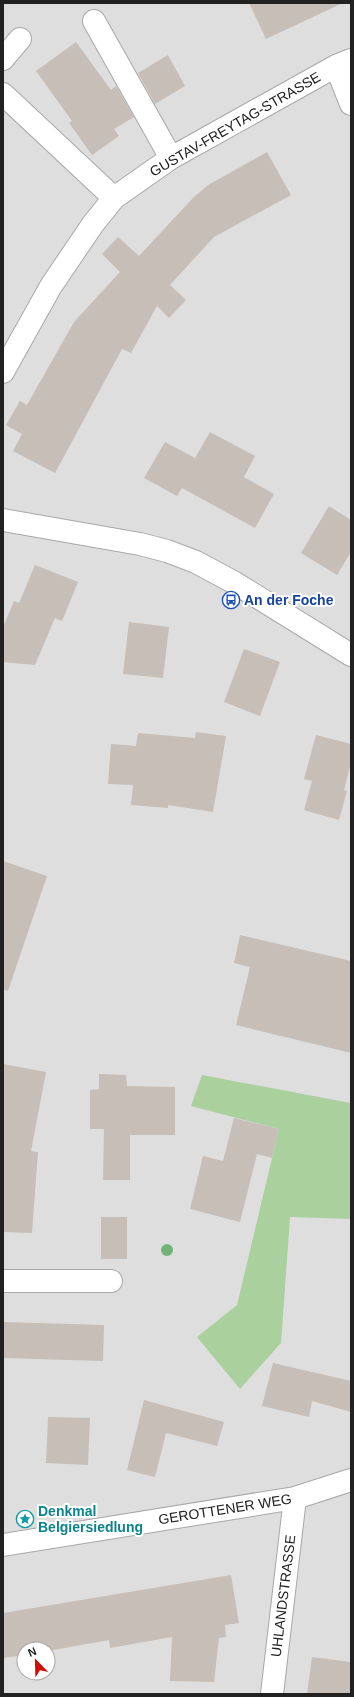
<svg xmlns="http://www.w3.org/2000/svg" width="354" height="1697" viewBox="0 0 354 1697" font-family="Helvetica,sans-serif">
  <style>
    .residential { fill: #dfdede; fill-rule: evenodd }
    .forest { fill: #a9d09d }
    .building { fill: #c6beb7 }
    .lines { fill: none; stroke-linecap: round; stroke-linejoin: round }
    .minor-casing { stroke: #a8a8a8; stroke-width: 24 }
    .minor { stroke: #fff; stroke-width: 22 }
    .tree { fill: #73b378 }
    .labels { text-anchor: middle; stroke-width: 4; stroke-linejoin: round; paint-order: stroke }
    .street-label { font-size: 14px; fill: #212121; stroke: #fff }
    .transit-label { font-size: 14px; font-weight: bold; fill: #164399; stroke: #fff; text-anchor: start }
    .culture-label { font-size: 14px; font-weight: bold; fill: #0d838f; stroke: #fff; text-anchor: start }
  </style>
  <rect width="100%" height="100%" fill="#f1efe8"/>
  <!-- residential -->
  <path class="residential" d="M3,3H351V1694H3ZM24,1649H48V1673H24Z"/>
  <!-- forest -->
  <path class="forest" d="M202,1075L351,1103V1219L290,1217L281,1343L240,1389L197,1337L237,1305L279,1129L191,1106Z"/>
  <!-- building -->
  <path class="building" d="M249,3H343L266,39Z
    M76,42L111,90L116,86L134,117L114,129L119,136L92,155L69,123L72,121L36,71Z
    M168,55L185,86L155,104L138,73Z
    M267,152L291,195L214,237L170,285L186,300L169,318L157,306L131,353L122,349L55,473L13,451L22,434L6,425L20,401L27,405L74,322L120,272L102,254L118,237L139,256L193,198L208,185Z
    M210,432L255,456L244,477L274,494L255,528L182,488L177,496L144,478L165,442L195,458Z
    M329,506L351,520V552L337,575L301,553Z
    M35,565L78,582L62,621L55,618L35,665L3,662V627L14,601L19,603Z
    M129,622L169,627L163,678L123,674Z
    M244,649L280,662L260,716L224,702Z
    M196,732L226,736L213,812L168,805V808L131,805L133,785L108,784L111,744L136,746L138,733L195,738Z
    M316,735L351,744V762L344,790L347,791L339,820L304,810L312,781L304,779Z
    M3,861L47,876L8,991L3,990Z
    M240,935L351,961V1053L236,1025L250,967L234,963Z
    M3,1064L46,1072L31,1151L38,1152L32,1233L3,1232Z
    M99,1074L126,1075L127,1086L175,1087V1135H130V1180H103L104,1129H90V1090L99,1089Z
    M234,1118L279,1129L272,1158L257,1154L240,1222L190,1209L203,1156L223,1161Z
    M101,1217H127V1259H101Z
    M3,1322L104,1325L103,1361L3,1358Z
    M273,1363L351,1381V1412L312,1401L309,1417L262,1406Z
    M144,1400L224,1422L217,1446L166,1433L155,1477L127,1470Z
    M48,1417L90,1418L88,1465L46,1463Z
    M231,1575L239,1623L225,1625L226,1637L219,1638L214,1682L170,1681L172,1637L110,1648L109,1640L48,1651V1649H24V1655L3,1658V1613Z
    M312,1657L351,1662V1694H307Z"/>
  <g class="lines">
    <defs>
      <path id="minor" d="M94,21L171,158
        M3,59L20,39
        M336,66L351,104
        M3,94L114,198
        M3,372L51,286L93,224L114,198L171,158L336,66L351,60
        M3,520L140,544L167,551L196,562L235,583L351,655
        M3,1281H111
        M3,1545L295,1498L351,1480
        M272,1694L295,1498"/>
    </defs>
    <!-- minor casing -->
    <use href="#minor" class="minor-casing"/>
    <!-- minor -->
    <use href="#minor" class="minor"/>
  </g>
  <!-- trees -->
  <circle class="tree" cx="167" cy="1250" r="6"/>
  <!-- icons -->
  <defs>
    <symbol id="bus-ring" viewBox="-11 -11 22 22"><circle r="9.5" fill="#fff" stroke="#1a4fb4" stroke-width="1.5"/><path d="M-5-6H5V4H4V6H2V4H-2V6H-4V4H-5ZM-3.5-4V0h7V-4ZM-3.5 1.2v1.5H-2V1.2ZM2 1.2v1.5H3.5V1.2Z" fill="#1a4fb4"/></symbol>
    <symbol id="sight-ring" viewBox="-11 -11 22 22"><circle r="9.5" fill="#fff" stroke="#0f9aa8" stroke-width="1.5"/><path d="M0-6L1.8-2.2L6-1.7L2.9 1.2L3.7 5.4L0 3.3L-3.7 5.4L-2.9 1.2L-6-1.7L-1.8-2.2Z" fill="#0f9aa8"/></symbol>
  </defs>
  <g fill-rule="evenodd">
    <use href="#bus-ring" x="221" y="590" width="20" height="20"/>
    <use href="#sight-ring" x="15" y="1509" width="20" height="20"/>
  </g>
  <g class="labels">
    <!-- street labels -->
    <g class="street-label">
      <text transform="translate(235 124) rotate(-30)" y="5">GUSTAV-FREYTAG-STRASSE</text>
      <text transform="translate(225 1509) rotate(-9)" y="5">GEROTTENER WEG</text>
      <text transform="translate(283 1596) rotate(-83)" y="5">UHLANDSTRASSE</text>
    </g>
    <!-- transit labels -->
    <g class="transit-label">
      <text x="244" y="605">An der Foche</text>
    </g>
    <!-- culture labels -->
    <g class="culture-label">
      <text x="38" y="1516">Denkmal<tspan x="38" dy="16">Belgiersiedlung</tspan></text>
    </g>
  </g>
  <!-- border -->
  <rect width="354" height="1697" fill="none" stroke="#212121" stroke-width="8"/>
  <!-- north arrow -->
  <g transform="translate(36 1661) rotate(337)"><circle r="19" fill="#ffffff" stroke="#a6a6a6"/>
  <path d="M0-3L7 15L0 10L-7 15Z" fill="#d20d00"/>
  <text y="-6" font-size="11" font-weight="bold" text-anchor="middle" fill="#212121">N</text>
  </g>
</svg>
